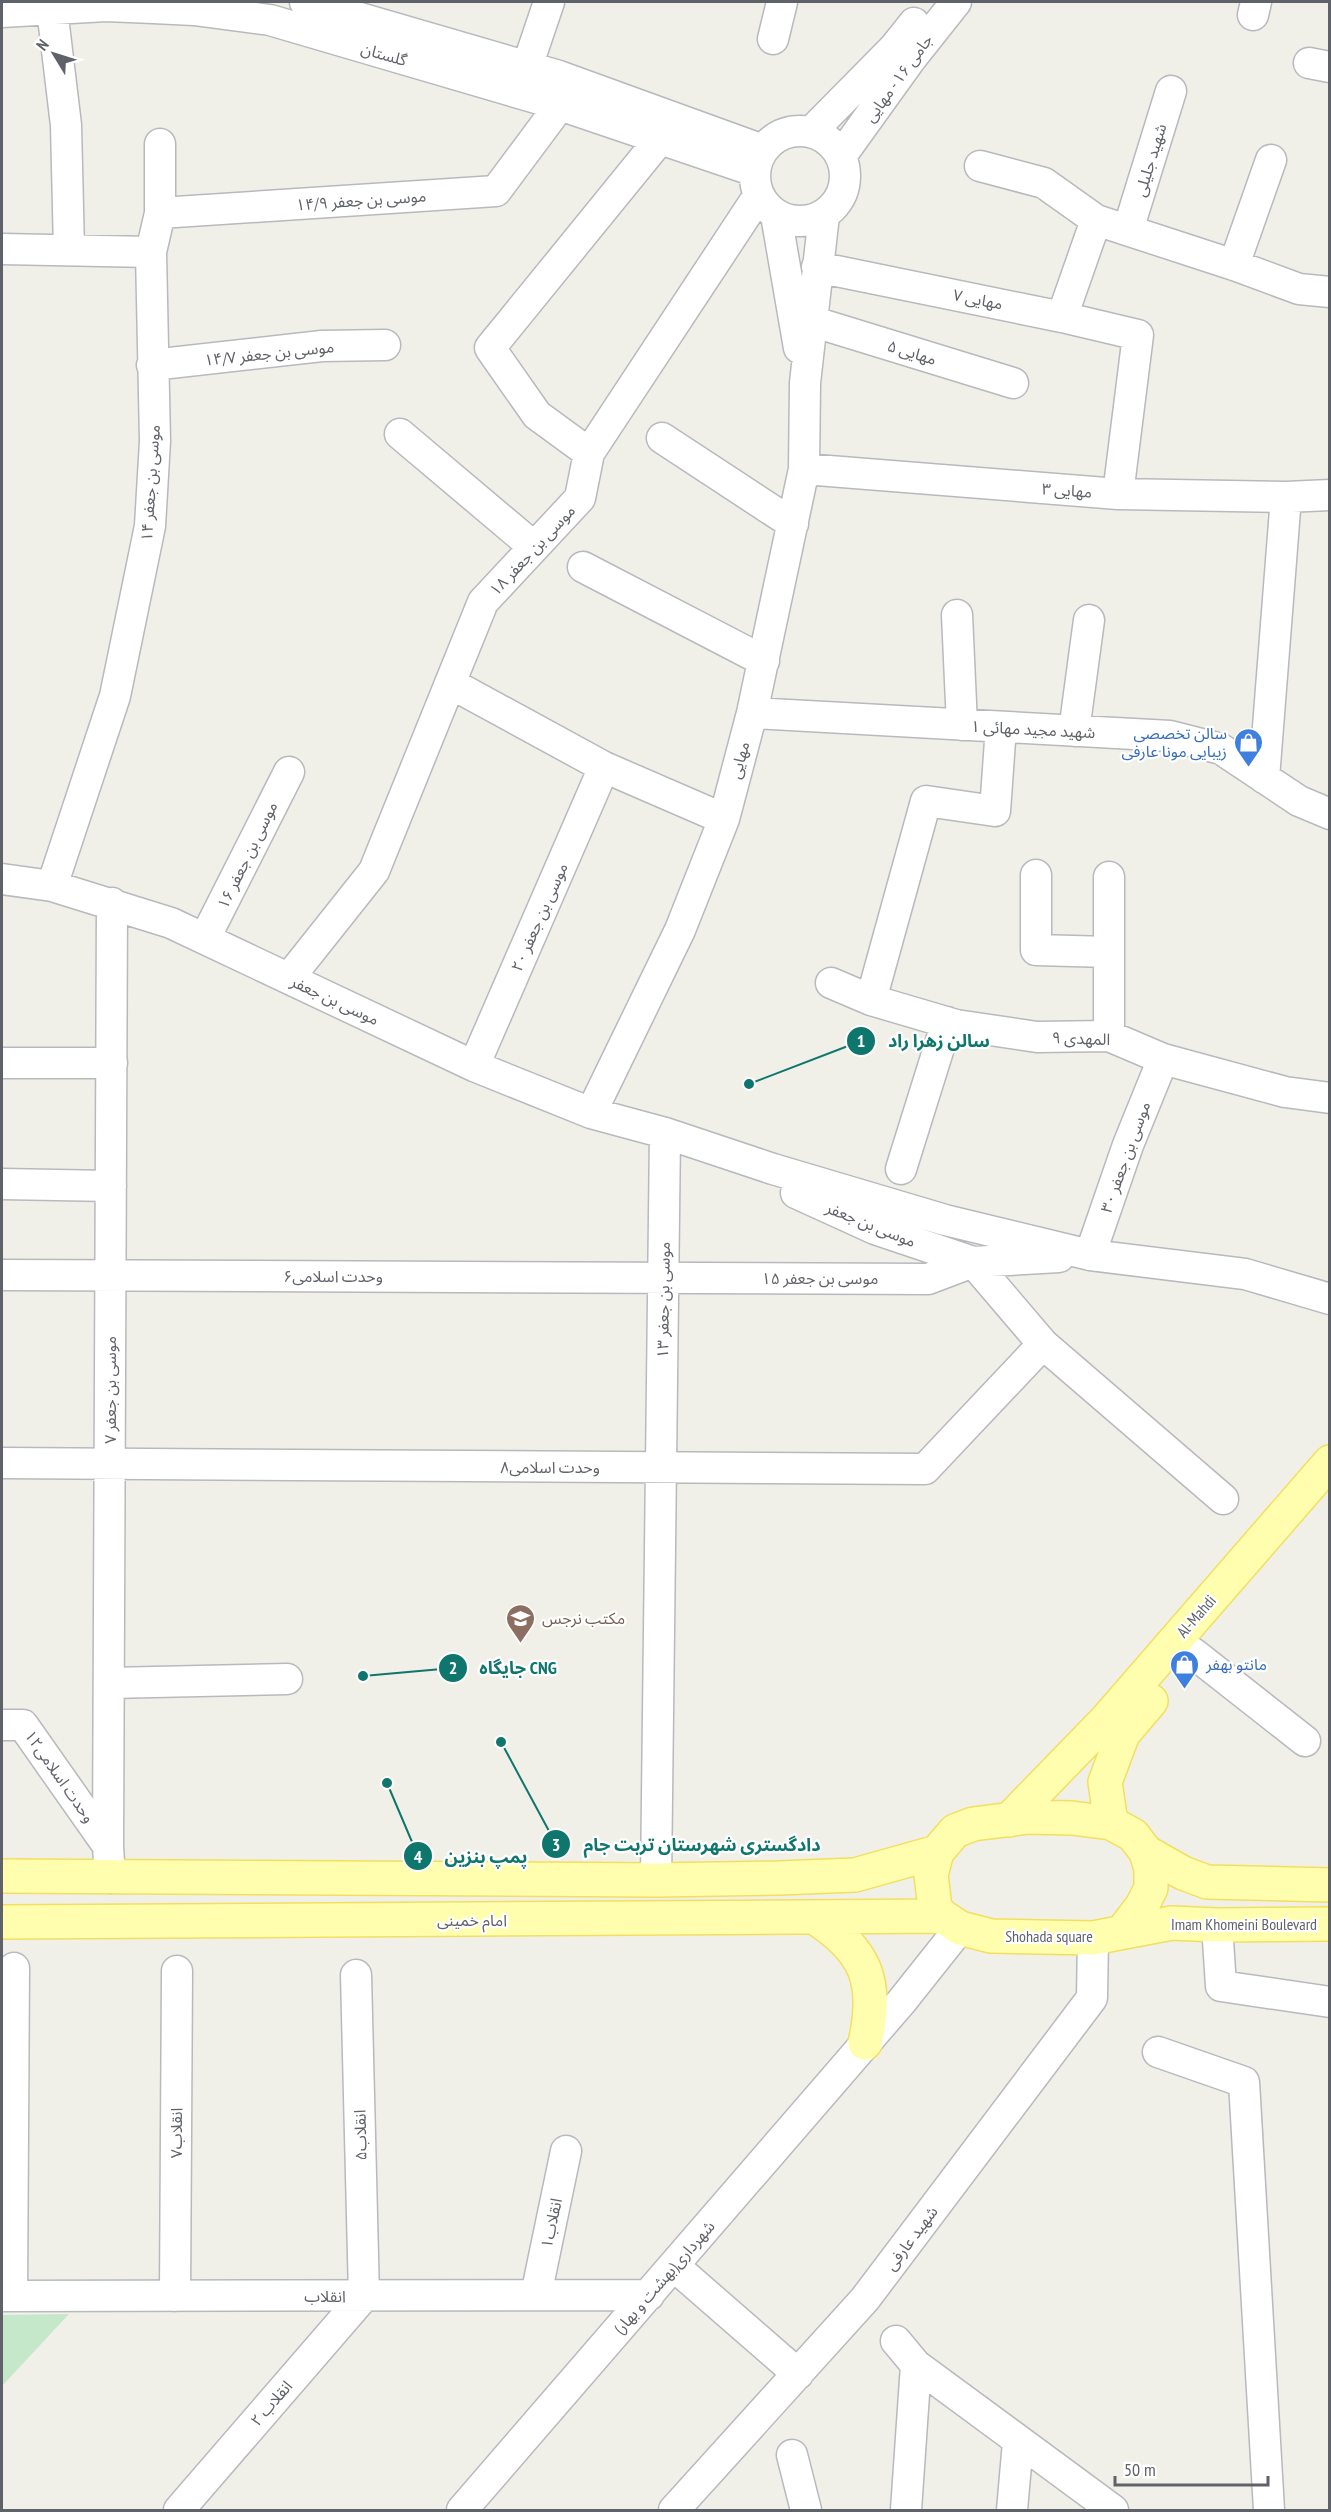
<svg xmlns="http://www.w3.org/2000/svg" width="1331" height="2512" viewBox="0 0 1331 2512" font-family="'PT Sans Narrow','Noto Sans Arabic',sans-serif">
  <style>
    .green { fill: #c5e8ca }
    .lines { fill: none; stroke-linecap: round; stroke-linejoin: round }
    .minor-casing { stroke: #b8b9be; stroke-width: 33 }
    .major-casing { stroke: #f3df5f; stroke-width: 36 }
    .minor { stroke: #fff; stroke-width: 30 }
    .major { stroke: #fffeaf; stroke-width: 33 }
    .labels { text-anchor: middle; stroke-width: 4.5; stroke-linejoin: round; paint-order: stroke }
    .street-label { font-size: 16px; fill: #5f6268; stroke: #fff }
    .shop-label { font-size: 16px; fill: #366cbe; stroke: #fff; text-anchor: end }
    .education-label { font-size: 16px; fill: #785e54; stroke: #fff; text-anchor: start }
    .leader { fill: none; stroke: #0f766e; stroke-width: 2 }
    .callout-dot { fill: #0f766e; stroke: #fff; stroke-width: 2 }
    .mark-label { font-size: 18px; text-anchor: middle; font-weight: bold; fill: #fff }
    .callout-label { font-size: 18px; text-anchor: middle; font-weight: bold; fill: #0f766e; stroke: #fff; stroke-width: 4.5; stroke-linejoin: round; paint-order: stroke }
  </style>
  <rect width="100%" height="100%" fill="#f1f0e8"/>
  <!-- green -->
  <path class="green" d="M69,2314L2,2386V2315Z"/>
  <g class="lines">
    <defs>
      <path id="minor" d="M305,2L559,76L763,150
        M52,9L66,125L69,250
        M2,12L106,6L153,8L194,10L270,20L560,105L755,171
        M1253,15L1256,2
        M773,39L782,2
        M1309,63L1330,67
        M527,67L549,2
        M755 176a45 45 0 1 1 90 0a45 45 0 1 1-90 0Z
        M811,132L894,48L914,23
        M841,156L910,60L956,2
        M980,166L1044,183L1096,220
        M160,213V144
        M776,215L799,348
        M1128,230L1171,91
        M2,249L151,252L155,441L150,526L115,696L52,886
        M151,252L160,213L496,191L560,105
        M1234,265L1271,160
        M817,267L1062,317L1138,335L1118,494
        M1062,317L1096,220L1234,265L1299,289L1330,292
        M811,321L1013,383
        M152,365L322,346L385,345
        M400,434L534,547
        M662,438L793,524
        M589,453L537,415L490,348L660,139
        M804,469L1118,494L1286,497L1330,495
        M583,567L764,661
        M957,615L962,725
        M450,683L604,767L724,819
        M752,713L1170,736L1221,749L1299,801L1330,814
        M1074,731L1089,620
        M1264,778L1286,497
        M1036,875V950L1109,952
        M1109,877V1036
        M2,879L52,886L171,923L474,1066L591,1113L665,1133L773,1169L945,1220L1090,1255L1245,1274L1330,1299
        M205,938L289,772
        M289,978L374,871L483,602L580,498L589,453L759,195
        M831,983L871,1000L956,1025L1037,1037L1109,1036L1163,1059L1285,1092L1330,1098
        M871,1000L926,801L995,811L1001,727
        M2,1063H112
        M474,1066L604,767
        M591,1113L680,930L724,819L752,713L804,469L805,383L824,215
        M901,1169L947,1022
        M2,1184L111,1186
        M796,1193L875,1229L973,1262L1059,1257
        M1090,1255L1128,1145L1163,1059
        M2,1275L928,1279L973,1262L1043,1344L1223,1499
        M2,1463L925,1469L1043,1344
        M1193,1653L1305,1741
        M109,1683L287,1679
        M2,1725H23L108,1846
        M110,1878L108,1846L112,903
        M656,1880L665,1133
        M1217,1925L1221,1986L1330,2002
        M1158,2052L1244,2082L1269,2510
        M674,2266L798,2374
        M536,2295L566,2151
        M2,2296L649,2295
        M12,2296L14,1968
        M175,2296L177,1971
        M896,2341L916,2365L1113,2510
        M792,2455L806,2510
        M179,2510L364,2296L356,1975
        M462,2510L902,2001L960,1928
        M674,2510L865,2299L1092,1998L1093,1938
        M906,2510L916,2365
        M1012,2510L1018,2442"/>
      <path id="major" d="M1009,1820L1106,1720L1330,1462
        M1111,1823L1105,1782L1123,1734L1151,1701
        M1146,1852L1183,1873L1207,1882L1330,1885
        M2,1876L656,1880L779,1878L855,1875L937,1852
        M814,1917C866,1950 879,1982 865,2043
        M2,1922L942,1916
        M1123,1931L1142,1906L1151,1888V1869L1146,1852L1133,1835L1111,1823L1072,1818L1028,1817L973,1824L955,1831L937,1852L931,1875L935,1908L942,1916L960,1928L991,1936L1093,1938L1172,1923L1217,1925L1330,1924"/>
    </defs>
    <!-- minor casing -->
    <use href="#minor" class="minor-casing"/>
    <!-- major casing -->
    <use href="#major" class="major-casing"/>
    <!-- minor -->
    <use href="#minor" class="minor"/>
    <!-- major -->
    <use href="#major" class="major"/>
  </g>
  <!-- icons -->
  <defs>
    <symbol id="shop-pin" viewBox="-11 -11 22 30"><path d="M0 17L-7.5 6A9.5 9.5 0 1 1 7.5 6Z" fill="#3f7fe0" stroke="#fff"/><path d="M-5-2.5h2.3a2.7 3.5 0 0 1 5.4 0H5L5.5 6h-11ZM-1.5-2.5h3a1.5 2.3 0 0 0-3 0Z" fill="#fff"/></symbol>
    <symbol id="school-pin" viewBox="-11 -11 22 30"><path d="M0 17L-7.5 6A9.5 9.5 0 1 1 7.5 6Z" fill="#8d6e63" stroke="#fff"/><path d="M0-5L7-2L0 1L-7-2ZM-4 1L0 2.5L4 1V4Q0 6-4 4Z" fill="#fff"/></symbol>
  </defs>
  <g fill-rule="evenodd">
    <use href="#shop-pin" x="1232" y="726" width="33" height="45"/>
    <use href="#school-pin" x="504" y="1602" width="33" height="45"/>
    <use href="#shop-pin" x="1168" y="1648" width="33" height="45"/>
  </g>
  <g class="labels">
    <!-- street labels -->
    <g class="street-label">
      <text transform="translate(384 54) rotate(16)" y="6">گلستان</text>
      <text transform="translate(898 78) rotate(-54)" y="6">جامی ۱۶ - مهایی</text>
      <text transform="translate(1150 160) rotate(-73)" y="6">شهید جلیلی</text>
      <text transform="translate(361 200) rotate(-4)" y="6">موسی بن جعفر ۱۴/۹</text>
      <text transform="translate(978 299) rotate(11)" y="6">مهایی ۷</text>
      <text transform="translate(912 352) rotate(17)" y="6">مهایی ۵</text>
      <text transform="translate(269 353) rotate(-6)" y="6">موسی بن جعفر ۱۴/۷</text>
      <text transform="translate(150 483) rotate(-86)" y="6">موسی بن جعفر ۱۴</text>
      <text transform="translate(1067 490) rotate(4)" y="6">مهایی ۳</text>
      <text transform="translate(532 550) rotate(-47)" y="6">موسی بن جعفر ۱۸</text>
      <text transform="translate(1033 729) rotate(3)" y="6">شهید مجید مهائی ۱</text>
      <text transform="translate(739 760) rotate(-75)" y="6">مهایی</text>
      <text transform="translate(247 855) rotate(-64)" y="6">موسی بن جعفر ۱۶</text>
      <text transform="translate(539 917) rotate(-66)" y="6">موسی بن جعفر ۲۰</text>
      <text transform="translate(335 1000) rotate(25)" y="6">موسی بن جعفر</text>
      <text transform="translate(1081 1038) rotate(2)" y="6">المهدی ۹</text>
      <text transform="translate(1125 1157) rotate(-70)" y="6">موسی بن جعفر ۳۰</text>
      <text transform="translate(871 1224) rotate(22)" y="6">موسی بن جعفر</text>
      <text x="333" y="1282">وحدت اسلامی۶</text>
      <text x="820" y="1284">موسی بن جعفر ۱۵</text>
      <text transform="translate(663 1300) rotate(-89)" y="6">موسی بن جعفر ۱۳</text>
      <text transform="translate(110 1390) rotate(-90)" y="6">موسی بن جعفر ۷</text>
      <text x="550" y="1473">وحدت اسلامی۸</text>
      <text transform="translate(1196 1616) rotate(-49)" y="6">Al-Mahdi</text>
      <text transform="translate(60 1776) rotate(55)" y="6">وحدت اسلامی۱۲</text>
      <text x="472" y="1926">امام خمینی</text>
      <text x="1244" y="1930">Imam Khomeini Boulevard</text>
      <text x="1049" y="1942">Shohada square</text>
      <text transform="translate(176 2133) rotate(-90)" y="6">انقلاب۷</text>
      <text transform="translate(360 2135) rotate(-91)" y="6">انقلاب۵</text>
      <text transform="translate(551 2223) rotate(-78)" y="6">انقلاب۱</text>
      <text transform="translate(911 2238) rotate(-53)" y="6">شهید عارفی</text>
      <text transform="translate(664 2277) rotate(-49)" y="6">شهرداری(بهشت و بهار)</text>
      <text x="325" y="2302">انقلاب</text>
      <text transform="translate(271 2403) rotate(-49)" y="6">انقلاب ۲</text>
    </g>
    <!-- shop labels -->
    <g class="shop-label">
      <text x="1227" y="739">سالن تخصصی<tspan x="1227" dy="18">زیبایی مونا عارفی</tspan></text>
      <text x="1206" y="1670" text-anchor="start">مانتو بهفر</text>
    </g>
    <!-- education labels -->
    <g class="education-label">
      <text x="542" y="1624">مكتب نرجس</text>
    </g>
  </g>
  <!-- callouts -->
  <path class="leader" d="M749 1084L861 1041M363 1676L453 1668M501 1742L556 1844M387 1783L418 1856"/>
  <g class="callout-dot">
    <circle cx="749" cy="1084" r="6"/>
    <circle cx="363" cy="1676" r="6"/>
    <circle cx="501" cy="1742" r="6"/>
    <circle cx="387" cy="1783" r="6"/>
    <circle cx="861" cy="1041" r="15"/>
    <circle cx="453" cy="1668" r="15"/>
    <circle cx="556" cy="1844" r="15"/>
    <circle cx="418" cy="1856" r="15"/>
  </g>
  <g class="mark-label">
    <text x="861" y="1047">1</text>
    <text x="453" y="1674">2</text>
    <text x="556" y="1851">3</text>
    <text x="418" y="1863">4</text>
  </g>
  <g class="callout-label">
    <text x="939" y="1047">سالن زهرا راد</text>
    <text x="518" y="1674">جایگاه CNG</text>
    <text x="702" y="1851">دادگستری شهرستان تربت جام</text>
    <text x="486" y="1863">پمپ بنزین</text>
  </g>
  <!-- border -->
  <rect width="1331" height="2512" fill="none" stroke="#5f6268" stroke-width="6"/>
  <!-- north arrow -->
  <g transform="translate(54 54) rotate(308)" stroke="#ffffff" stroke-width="4.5" paint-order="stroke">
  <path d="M0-4.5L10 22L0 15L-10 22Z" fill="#5f6268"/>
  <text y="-9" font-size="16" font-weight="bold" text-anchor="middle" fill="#5f6268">N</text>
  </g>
  <!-- scale -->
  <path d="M1115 2476v9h153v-9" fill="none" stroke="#5f6268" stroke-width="3"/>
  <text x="1124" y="2476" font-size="18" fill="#5f6268" stroke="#ffffff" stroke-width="4.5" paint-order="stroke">50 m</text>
</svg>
